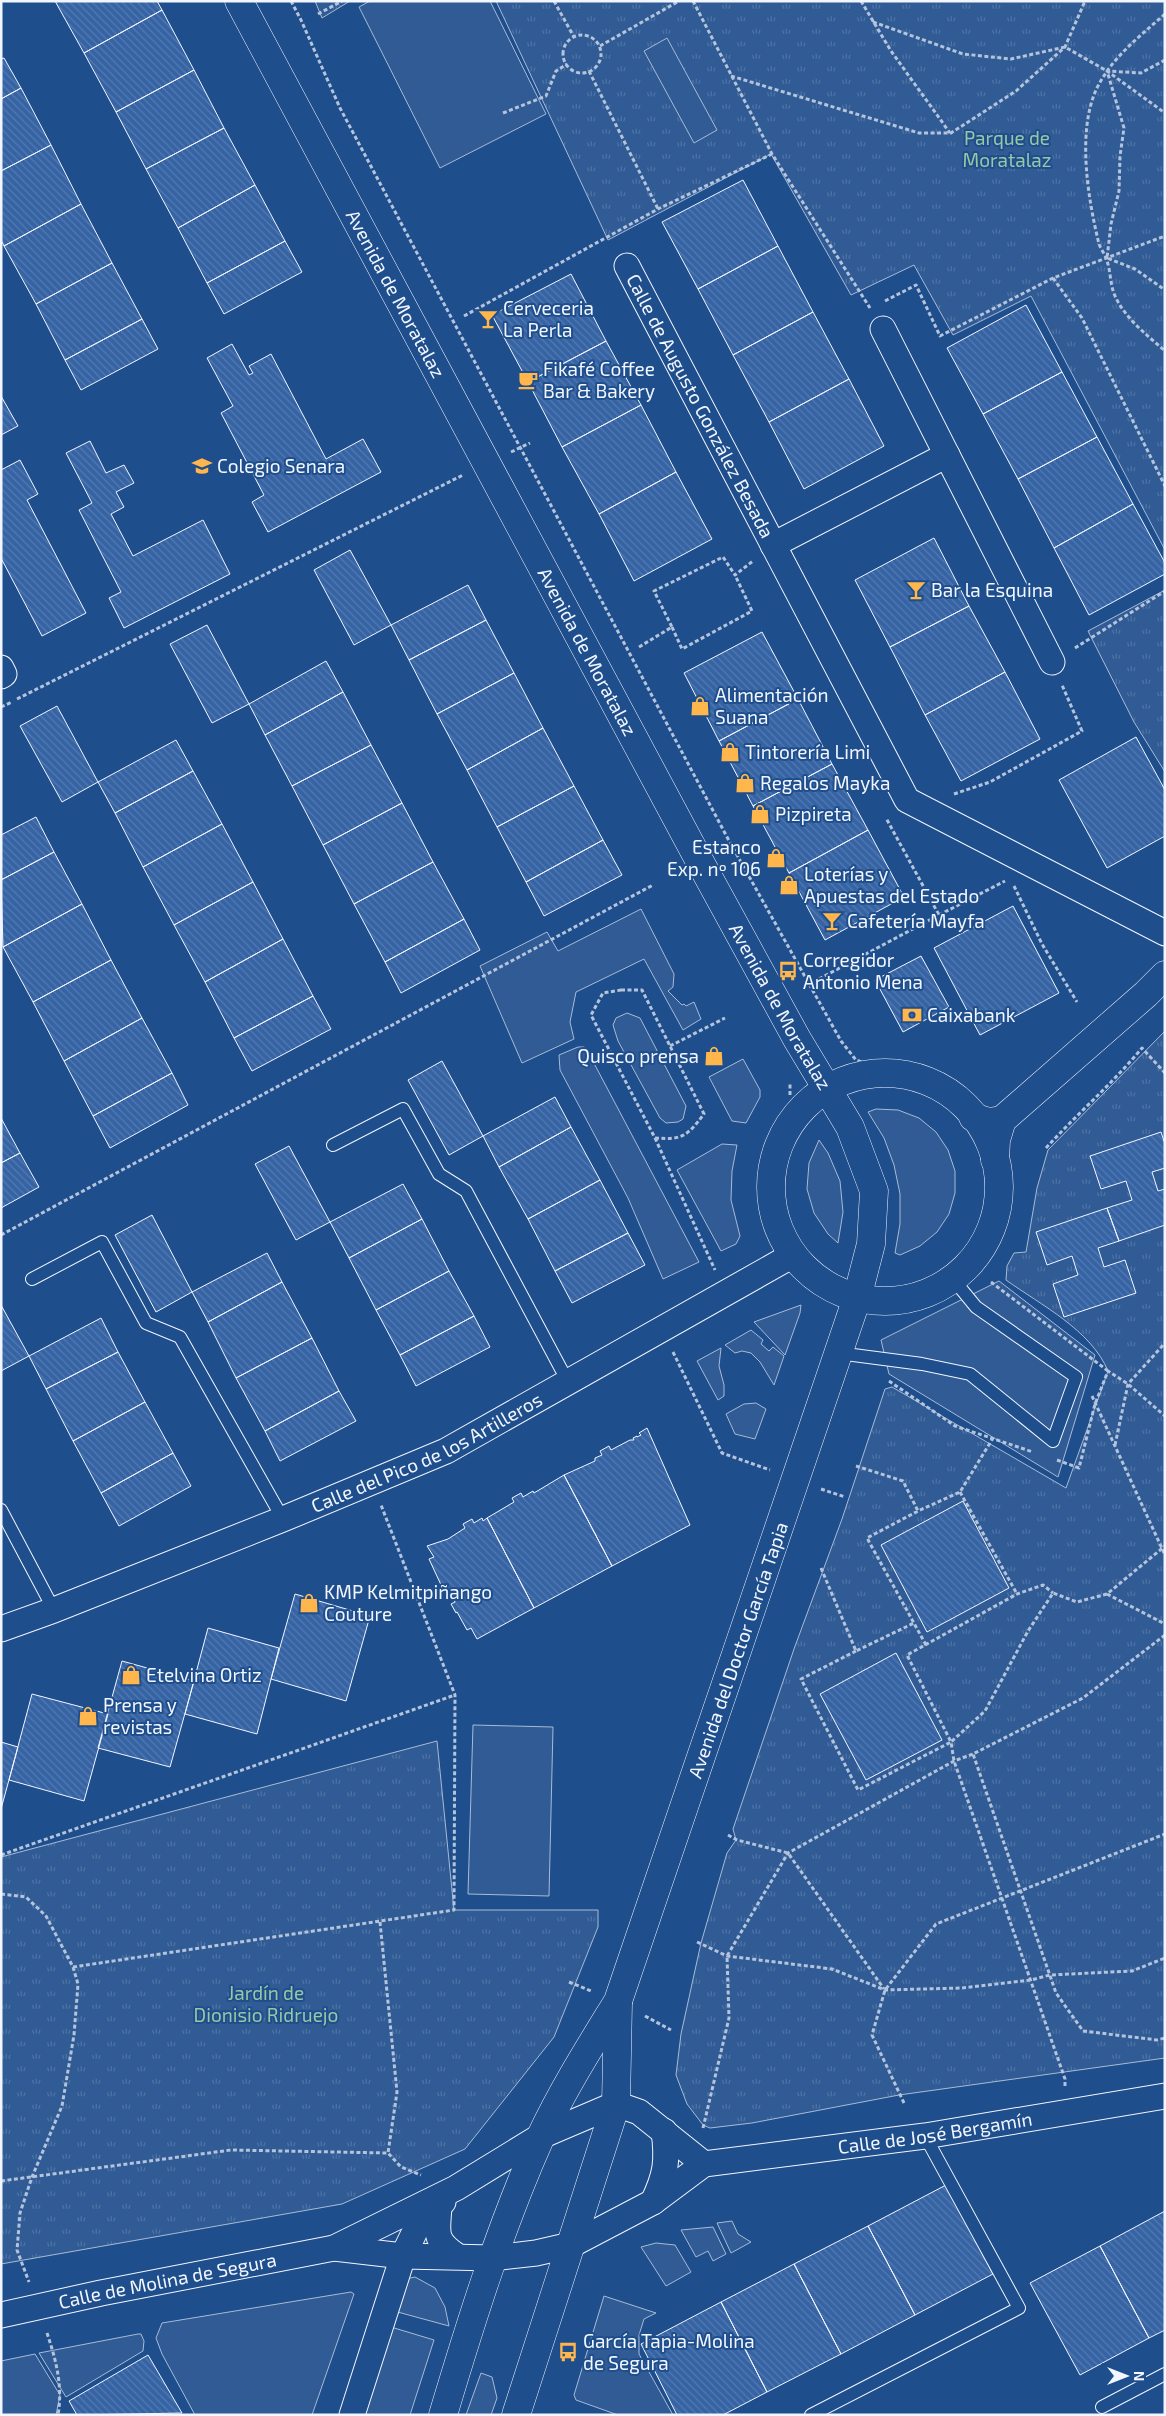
<svg xmlns="http://www.w3.org/2000/svg" width="1166" height="2416" viewBox="0 0 1166 2416" font-family="'Exo 2',sans-serif">
  <style>
    .grass { fill: url(#grass-tufts); stroke: #a8bbd7 }
    .built { fill: #305b95; stroke: #a8bbd7 }
    .building { fill: url(#building-back-hatch); stroke: #f2f6ff }
    .lines { fill: none; stroke-linecap: round; stroke-linejoin: round }
    .service-casing { stroke: #f2f6ff; stroke-width: 14 }
    .minor-casing { stroke: #f2f6ff; stroke-width: 27 }
    .tertiary-casing { stroke: #f2f6ff; stroke-width: 29 }
    .secondary-casing { stroke: #f2f6ff; stroke-width: 29 }
    .path { stroke: #b3c4dc; stroke-width: 3; stroke-dasharray: 4 2.5; stroke-linecap: butt }
    .service { stroke: #1f4e8c; stroke-width: 12 }
    .minor { stroke: #1f4e8c; stroke-width: 25 }
    .tertiary { stroke: #1f4e8c; stroke-width: 28 }
    .secondary { stroke: #1f4e8c; stroke-width: 28 }
    .labels { text-anchor: middle; stroke-width: 4; stroke-linejoin: round; paint-order: stroke }
    .park-label { font-size: 19px; fill: #97c8a6; stroke: #1f4e8c }
    .street-label { font-size: 19px; fill: #f2f6ff; stroke: #1f4e8c }
    .poi-label { font-size: 19px; fill: #f2f6ff; stroke: #1f4e8c; text-anchor: start }
  </style>
  <defs>
    <pattern id="grass-tufts" width="24" height="20" patternUnits="userSpaceOnUse" patternTransform="scale(1.25)"><rect width="24" height="20" fill="#305b95"/><path d="M3 7l-1-3M5 7V3M7 7l1-3M15 17l-1-3M17 17v-4M19 17l1-3" fill="none" stroke="#4e73a5"/></pattern>
    <pattern id="building-back-hatch" width="6" height="6" patternUnits="userSpaceOnUse" patternTransform="scale(1.25)"><rect width="6" height="6" fill="#3563a3"/><path d="M-1 5l2 2M0 0l6 6M5-1l2 2" fill="none" stroke="#537ab1"/></pattern>
  </defs>
  <rect width="100%" height="100%" fill="#1f4e8c"/>
  <!-- grass -->
  <path class="grass" d="M315,1H350L322,18Z
    M496,1H1165V550L1031,296L953,335L914,265L851,295L771,154L608,240Z
    M1165,590V772L1134,722L1088,631Z
    M1165,1031V2058L899,2095L752,2123L710,2128L703,2125L687,2104L676,2075L681,2034L701,1943L727,1853L736,1840L733,1829L794,1649L842,1519L885,1389L892,1387L1066,1488L1108,1371C1091,1330 1041,1305 1006,1280L1007,1266L1014,1253L1026,1252L1037,1188L1048,1150Z
    M437,1741L454,1910H598V1927L554,2037L465,2149L342,2204L1,2264V1857Z"/>
  <!-- built -->
  <path class="built" d="M370,1H490L546,114L440,168L359,7Z
    M667,38L717,130L694,143L644,51Z
    M641,909L674,974L673,987L668,991L682,1005L684,1004L686,1006L694,1002L701,1019L683,1030L644,959L576,992L570,1022L574,1039L522,1063L480,966L547,932L558,951Z
    M627,1013L640,1018L686,1106L683,1119L678,1122L666,1123L660,1118L618,1041L613,1025L616,1018Z
    M578,1047H584L587,1050L699,1262L663,1279L628,1198L560,1070L559,1055Z
    M743,1059L760,1090V1097L746,1123L732,1121L709,1077Z
    M876,1109L898,1110L919,1118L936,1132L948,1150L955,1171V1193L949,1214L937,1232L920,1246L900,1255L895,1253L900,1224V1194L894,1165L884,1138L868,1112Z
    M819,1140L828,1153L840,1181L843,1212L838,1243L828,1234L814,1213L807,1189L809,1163Z
    M722,1144L737,1145L732,1171L731,1200L740,1236L736,1244L721,1251L677,1170Z
    M999,1281L1095,1355L1058,1477L889,1374L881,1340Z
    M801,1305L800,1313L785,1355L754,1322Z
    M751,1330L763,1340L761,1344L769,1351L773,1347L784,1356L774,1385L760,1362L751,1353L742,1351L735,1353L725,1345Z
    M721,1348L719,1366L724,1385V1396L718,1400L697,1361Z
    M756,1403L766,1409L755,1439L735,1434L726,1414L744,1404Z
    M473,1725L553,1727L549,1896L468,1894Z
    M732,2221L738,2234L751,2242L731,2253L717,2223Z
    M713,2227L726,2254L713,2261L708,2251L696,2257L681,2230Z
    M656,2243L675,2245L691,2272L666,2286L641,2247Z
    M415,2277L435,2288L445,2307L449,2326L394,2311L406,2279Z
    M351,2292L354,2294L312,2415H195L162,2354L156,2338L162,2323Z
    M604,2296L656,2313L644,2319L639,2335V2354L673,2415H618L576,2400L574,2395Z
    M391,2327L434,2340L410,2415H361Z
    M138,2334H141L144,2341L143,2351L66,2397L39,2353Z
    M35,2354L60,2395L56,2415H1V2361Z
    M481,2373L492,2377L497,2398L491,2415H466Z"/>
  <!-- building -->
  <path class="building" d="M55,1H157L162,10L84,53Z
    M162,10L194,70L116,112L84,53Z
    M4,58L21,88L1,99V59Z
    M194,70L224,128L146,169L116,112Z
    M21,88L51,145L1,171V99Z
    M224,128L255,185L178,228L146,169Z
    M51,145L81,204L4,246L1,240V171Z
    M743,180L778,246L698,289L662,222Z
    M255,185L285,241L207,283L178,228Z
    M81,204L112,263L36,304L4,246Z
    M285,241L302,272L224,314L207,283Z
    M778,246L813,312L733,355L698,289Z
    M112,263L142,319L65,360L36,304Z
    M571,274L606,341L528,382L492,315Z
    M1026,305L1062,372L983,414L947,348Z
    M813,312L849,379L769,422L733,355Z
    M142,319L158,349L81,390L65,360Z
    M606,341L641,405L562,447L528,382Z
    M232,344L249,375L253,373L249,366L271,354L326,459L363,439L381,472L268,532L252,502L264,495L221,413L233,406L207,358Z
    M1062,372L1097,437L1018,479L983,414Z
    M849,379L884,446L804,489L769,422Z
    M1,396L18,426L1,435Z
    M641,405L676,472L599,514L562,447Z
    M1097,437L1133,504L1054,548L1018,479Z
    M90,441L106,473L124,465L134,483L116,492L124,507L111,514L133,556L203,520L230,574L124,628L109,598L121,592L79,510L92,503L66,453Z
    M20,460L38,494L27,500L86,613L42,636L1,558V470Z
    M676,472L712,539L634,581L599,514Z
    M1133,504L1165,563V574L1089,615L1054,548Z
    M934,538L969,606L890,647L855,580Z
    M350,550L391,625L354,645L314,570Z
    M468,585L486,620L409,660L391,625Z
    M969,606L1005,672L925,715L890,647Z
    M486,620L514,673L437,714L409,660Z
    M207,625L249,704L212,723L170,644Z
    M762,632L798,699L719,741L684,673Z
    M326,661L343,692L265,735L249,704Z
    M1005,672L1040,739L961,781L925,715Z
    M514,673L543,728L467,770L437,714Z
    M343,692L371,745L292,786L265,735Z
    M798,699L832,764L753,806L719,741Z
    M57,706L98,782L62,802L20,726Z
    M543,728L574,786L497,827L467,770Z
    M1136,737L1165,790V836L1107,868L1059,780Z
    M176,740L193,771L115,813L98,782Z
    M371,745L402,803L323,845L292,786Z
    M832,764L868,830L789,873L753,806Z
    M193,771L222,824L143,867L115,813Z
    M574,786L603,840L526,882L497,827Z
    M402,803L433,862L354,904L323,845Z
    M36,817L54,852L1,880V835Z
    M222,824L253,882L174,925L143,867Z
    M868,830L904,897L825,940L789,873Z
    M603,840L622,875L544,916L526,882Z
    M54,852L82,904L3,947L1,880Z
    M433,862L464,919L385,962L354,904Z
    M253,882L283,939L205,982L174,925Z
    M82,904L111,960L33,1002L3,947Z
    M1013,906L1059,993L980,1035L934,948Z
    M464,919L480,950L401,993L385,962Z
    M283,939L313,996L234,1038L205,982Z
    M921,956L949,1007L903,1032L875,980Z
    M111,960L142,1018L64,1061L33,1002Z
    M313,996L331,1029L252,1071L234,1038Z
    M142,1018L172,1073L93,1116L64,1061Z
    M442,1061L483,1136L449,1155L408,1080Z
    M172,1073L188,1105L110,1148L93,1116Z
    M555,1097L571,1127L499,1167L483,1136Z
    M1,1118L20,1153L1,1163Z
    M571,1127L600,1180L528,1219L499,1167Z
    M1161,1132L1165,1144V1168L1152,1172L1158,1191L1165,1189V1225L1119,1241L1107,1208L1132,1200L1126,1181L1101,1189L1090,1156Z
    M289,1146L330,1222L296,1240L255,1164Z
    M20,1153L39,1187L1,1208V1163Z
    M600,1180L628,1233L555,1271L528,1219Z
    M403,1184L422,1219L349,1258L330,1222Z
    M1107,1208L1119,1241L1098,1248L1104,1267L1125,1260L1136,1293L1064,1317L1053,1284L1078,1275L1072,1256L1047,1265L1036,1232Z
    M152,1215L192,1292L156,1312L115,1235Z
    M422,1219L449,1271L376,1310L349,1258Z
    M628,1233L645,1265L572,1303L555,1271Z
    M267,1253L282,1282L208,1322L192,1292Z
    M449,1271L474,1316L400,1355L376,1310Z
    M282,1282L312,1338L236,1378L208,1322Z
    M1,1305L29,1356L1,1371Z
    M474,1316L490,1347L416,1386L400,1355Z
    M101,1318L118,1352L46,1389L29,1356Z
    M312,1338L339,1391L265,1431L236,1378Z
    M118,1352L145,1402L73,1441L46,1389Z
    M339,1391L356,1421L280,1461L265,1431Z
    M145,1402L173,1453L101,1493L73,1441Z
    M647,1428L690,1525L612,1566L564,1475L595,1461V1458L602,1455L600,1451L609,1446L611,1450L630,1440H634L633,1438L637,1436V1437L641,1435L639,1433Z
    M173,1453L191,1486L119,1526L101,1493Z
    M564,1475L612,1566L534,1608L487,1518L514,1502L512,1498L521,1493L523,1497L533,1491L534,1493Z
    M963,1501L1009,1588L927,1632L881,1545Z
    M482,1518L483,1521L487,1518L534,1608L477,1639L471,1628L467,1630L457,1612L456,1613L451,1604L455,1602L454,1599L452,1600L446,1585L442,1587L429,1559L434,1557L427,1546L448,1539L465,1528L463,1524L472,1519L474,1523Z
    M295,1594L370,1616L346,1701L271,1679Z
    M208,1628L279,1648L257,1734L185,1714Z
    M896,1653L942,1740L866,1780L820,1694Z
    M122,1661L194,1681L170,1767L98,1748Z
    M32,1694L108,1714L84,1801L9,1780Z
    M1,1742L18,1747L1,1809Z
    M946,2185L993,2274L915,2315L868,2226Z
    M1165,2211V2330L1149,2338L1100,2246Z
    M868,2226L915,2315L841,2354L794,2264Z
    M1100,2246L1149,2338L1080,2375L1030,2283Z
    M794,2264L841,2354L767,2392L721,2302Z
    M721,2302L767,2392L723,2415H677L641,2344Z
    M148,2355L182,2413L77,2415L69,2401Z"/>
  <g class="lines">
    <defs>
      <path id="service" d="M333,1145L403,1109L439,1174L466,1191L568,1382
        M32,1279L102,1242L146,1323L180,1337L283,1519
        M838,1353L922,1364L970,1374L1053,1441L1076,1377L976,1307L953,1279
        M1,1510L54,1610
        M1102,2407L1165,2374
        M811,2415L1019,2308L925,2136"/>
      <g id="minor">
        <path id="s1" d="M627,266L907,800L1165,933"/>
        <path d="M883,329L1052,662"/>
        <path d="M773,545L947,455"/>
        <path d="M1,668L4,674L1,676"/>
        <path id="s2" d="M1,1629L54,1610L283,1519L446,1451L793,1255"/>
        <path d="M653,2202C666,2175 668,2161 664,2131"/>
        <path d="M439,2205C438,2232 432,2239 457,2256"/>
        <path id="s3" d="M334,2248L403,2256L493,2258L536,2253L571,2245L653,2202L704,2164L925,2136L1165,2096"/>
        <path id="s4" d="M1,2315L101,2293L334,2248L456,2188L541,2136L616,2104L639,2112L704,2164"/>
        <path d="M352,2415L403,2256L416,2229L443,2202"/>
      </g>
      <path id="tertiary" d="M973,1117L989,1122L1002,1120L1146,994L1165,975
        M995,1160L996,1140L1002,1120"/>
      <g id="secondary">
        <path id="s5" d="M239,1L699,860L797,1039L850,1127L874,1191L871,1244L857,1298L618,2001C591,2045 563,2089 541,2136C501,2225 471,2321 443,2415"/>
        <circle cx="885" cy="1187" r="114"/>
        <path d="M516,2415L616,2104L618,2003"/>
      </g>
    </defs>
    <!-- service casing -->
    <use href="#service" class="service-casing"/>
    <!-- minor casing -->
    <use href="#minor" class="minor-casing"/>
    <!-- tertiary casing -->
    <use href="#tertiary" class="tertiary-casing"/>
    <!-- secondary casing -->
    <use href="#secondary" class="secondary-casing"/>
    <!-- path -->
    <path class="path" d="M291,1L301,20L340,108L727,837L841,1041L856,1060L874,1066L904,1067L929,1072L963,1091
      M554,1L574,37
      M693,1L772,154L870,308
      M861,1L891,51L950,133
      M318,14L342,1
      M1165,14C1139,37 1111,58 1096,90C1077,133 1088,199 1099,244C1101,250 1106,255 1107,261C1111,272 1110,287 1116,298C1126,319 1148,336 1165,351
      M873,22L963,54L1011,59L1065,47L1107,71L1165,113
      M563 54a19 19 0 1 1 38 0a19 19 0 1 1-38 0Z
      M600,46L679,1
      M1165,60L1141,73L1107,71L1124,128L1120,156L1119,191L1111,224L1107,258L1135,269L1165,290
      M589,71L658,209
      M731,76L919,133H951L1016,91L1065,47L1085,1
      M503,113L546,96L556,71L567,64
      M1053,278L1082,318L1165,486
      M885,301L916,285L940,336L1053,278L1165,236
      M464,316L658,209L772,154
      M511,452L530,443
      M672,627L682,649L752,611L735,575
      M639,647L672,627L654,591L723,557L735,575L753,561
      M1075,648L1165,591
      M17,699L463,475
      M1,707L12,702
      M954,794L990,782L1082,731L1062,685
      M1014,886L1042,944L1077,1002
      M939,915L1005,881
      M819,979L939,915L886,818
      M621,990H642L704,1114C687,1136 683,1140 655,1138L591,1015L603,993Z
      M670,1046L725,1018
      M790,1095V1084
      M655,1138L715,1270
      M1046,1148C1077,1114 1112,1084 1142,1048L1165,1073
      M1,1235L653,885
      M991,1282L1108,1371
      M673,1352L722,1453L770,1470
      M889,1381L955,1426L1033,1452
      M1092,1396L1165,1555
      M1115,1445L1128,1384L1165,1343
      M1057,1460L1079,1468L1095,1404L1108,1371L1128,1384L1165,1416
      M856,1466L903,1481L918,1511
      M821,1489L845,1497
      M960,1492L1017,1594
      M821,1568L856,1651L914,1623
      M1107,1594L1165,1624
      M1165,1635L1083,1698L973,1754L1056,1993L1083,2031L1157,2040L1165,2038
      M926,1645L867,1538L918,1511L960,1492L993,1438
      M856,1651L801,1679L858,1790L951,1742L907,1655L1017,1594L1043,1585L1053,1593
      M728,1835L737,1840L788,1853L884,1989
      M1,1855L455,1695
      M1,1894L26,1897L46,1916L73,1967L78,1984L74,2035L62,2106L32,2177L20,2213L17,2250L29,2282
      M380,1922L397,2092L388,2153
      M697,1942L727,1956L832,1969L885,1990L962,1988L1031,1980L1050,1975L1132,1971L1165,1958
      M73,1967L454,1910L455,1695L381,1505
      M569,1982L591,1991
      M645,2016L671,2030
      M1065,2086V2079L954,1761L951,1742L985,1711L1028,1631L1053,1593L1077,1602L1107,1594L1165,1546
      M904,2103L872,2035L885,1990L936,1924L1165,1834
      M703,2128L729,2018L727,1956L788,1853L954,1761L973,1754
      M1,2181L231,2150L388,2153L401,2167L421,2175
      M47,2333C56,2360 63,2386 58,2415"/>
    <!-- service -->
    <use href="#service" class="service"/>
    <!-- minor -->
    <use href="#minor" class="minor"/>
    <!-- tertiary -->
    <use href="#tertiary" class="tertiary"/>
    <!-- secondary -->
    <use href="#secondary" class="secondary"/>
  </g>
  <!-- icons -->
  <defs>
    <symbol id="bar-bare" viewBox="-9 -9 18 18"><path d="M-6-5H6L.8 .8V4.5H3.5V6h-7V4.5H-.8V.8Z" fill="#ffb74d" stroke="#1f4e8c" stroke-width="2.5" paint-order="stroke"/></symbol>
    <symbol id="cafe-bare" viewBox="-9 -9 18 18"><path d="M-5.5-4.5H6V0H3Q3 3.5 0 3.5H-2.5Q-5.5 3.5-5.5 0ZM3-3.2v2h1.7v-2ZM-6 4.5H4V6H-6Z" fill="#ffb74d" stroke="#1f4e8c" stroke-width="2.5" paint-order="stroke"/></symbol>
    <symbol id="school-bare" viewBox="-9 -9 18 18"><path d="M0-5L7-2L0 1L-7-2ZM-4 1L0 2.5L4 1V4Q0 6-4 4Z" fill="#ffb74d" stroke="#1f4e8c" stroke-width="2.5" paint-order="stroke"/></symbol>
    <symbol id="shop-bare" viewBox="-9 -9 18 18"><path d="M-5-2.5h2.3a2.7 3.5 0 0 1 5.4 0H5L5.5 6h-11ZM-1.5-2.5h3a1.5 2.3 0 0 0-3 0Z" fill="#ffb74d" stroke="#1f4e8c" stroke-width="2.5" paint-order="stroke"/></symbol>
    <symbol id="bus-bare" viewBox="-9 -9 18 18"><path d="M-5-6H5V4H4V6H2V4H-2V6H-4V4H-5ZM-3.5-4V0h7V-4ZM-3.5 1.2v1.5H-2V1.2ZM2 1.2v1.5H3.5V1.2Z" fill="#ffb74d" stroke="#1f4e8c" stroke-width="2.5" paint-order="stroke"/></symbol>
    <symbol id="bank-bare" viewBox="-9 -9 18 18"><path d="M-6-4H6V4H-6ZM0-2.3a2.3 2.3 0 1 0 0 4.6a2.3 2.3 0 1 0 0-4.6Z" fill="#ffb74d" stroke="#1f4e8c" stroke-width="2.5" paint-order="stroke"/></symbol>
  </defs>
  <g fill-rule="evenodd">
    <use href="#bar-bare" x="474" y="305" width="28" height="28"/>
    <use href="#cafe-bare" x="514" y="366" width="28" height="28"/>
    <use href="#school-bare" x="188" y="452" width="28" height="28"/>
    <use href="#bar-bare" x="902" y="576" width="28" height="28"/>
    <use href="#shop-bare" x="686" y="692" width="28" height="28"/>
    <use href="#shop-bare" x="716" y="738" width="28" height="28"/>
    <use href="#shop-bare" x="731" y="769" width="28" height="28"/>
    <use href="#shop-bare" x="746" y="800" width="28" height="28"/>
    <use href="#shop-bare" x="762" y="844" width="28" height="28"/>
    <use href="#shop-bare" x="775" y="871" width="28" height="28"/>
    <use href="#bar-bare" x="818" y="907" width="28" height="28"/>
    <use href="#bus-bare" x="774" y="957" width="28" height="28"/>
    <use href="#bank-bare" x="898" y="1001" width="28" height="28"/>
    <use href="#shop-bare" x="700" y="1042" width="28" height="28"/>
    <use href="#shop-bare" x="295" y="1589" width="28" height="28"/>
    <use href="#shop-bare" x="117" y="1661" width="28" height="28"/>
    <use href="#shop-bare" x="74" y="1702" width="28" height="28"/>
    <use href="#bus-bare" x="554" y="2338" width="28" height="28"/>
  </g>
  <g class="labels">
    <!-- park labels -->
    <g class="park-label">
      <text x="1007" y="145">Parque de<tspan x="1007" dy="22">Moratalaz</tspan></text>
      <text x="266" y="2000">Jardín de<tspan x="266" dy="22">Dionisio Ridruejo</tspan></text>
    </g>
    <!-- street labels -->
    <g class="street-label">
      <text dy="7" stroke="none"><textPath href="#s5" startOffset="332">Avenida de Moratalaz</textPath></text>
      <text dy="7" stroke="none"><textPath href="#s1" startOffset="158">Calle de Augusto González Besada</textPath></text>
      <text dy="7" stroke="none"><textPath href="#s5" startOffset="738">Avenida de Moratalaz</textPath></text>
      <text dy="7" stroke="none"><textPath href="#s5" startOffset="1142">Avenida de Moratalaz</textPath></text>
      <text dy="7" stroke="none"><textPath href="#s2" startOffset="461">Calle del Pico de los Artilleros</textPath></text>
      <text transform="translate(738 1650) rotate(-71)" y="7">Avenida del Doctor García Tapia</text>
      <text dy="7" stroke="none"><textPath href="#s3" startOffset="628">Calle de José Bergamín</textPath></text>
      <text dy="7" stroke="none"><textPath href="#s4" startOffset="170">Calle de Molina de Segura</textPath></text>
    </g>
    <!-- poi labels -->
    <g class="poi-label">
      <text x="503" y="315">Cerveceria<tspan x="503" dy="22">La Perla</tspan></text>
      <text x="543" y="376">Fikafé Coffee<tspan x="543" dy="22">Bar &amp; Bakery</tspan></text>
      <text x="217" y="473">Colegio Senara</text>
      <text x="931" y="597">Bar la Esquina</text>
      <text x="715" y="702">Alimentación<tspan x="715" dy="22">Suana</tspan></text>
      <text x="745" y="759">Tintorería Limi</text>
      <text x="760" y="790">Regalos Mayka</text>
      <text x="775" y="821">Pizpireta</text>
      <text x="761" y="854" text-anchor="end">Estanco<tspan x="761" dy="22">Exp. nº 106</tspan></text>
      <text x="804" y="881">Loterías y<tspan x="804" dy="22">Apuestas del Estado</tspan></text>
      <text x="847" y="928">Cafetería Mayfa</text>
      <text x="803" y="967">Corregidor<tspan x="803" dy="22">Antonio Mena</tspan></text>
      <text x="927" y="1022">Caixabank</text>
      <text x="699" y="1063" text-anchor="end">Quisco prensa</text>
      <text x="324" y="1599">KMP Kelmitpiñango<tspan x="324" dy="22">Couture</tspan></text>
      <text x="146" y="1682">Etelvina Ortiz</text>
      <text x="103" y="1712">Prensa y<tspan x="103" dy="22">revistas</tspan></text>
      <text x="583" y="2348">García Tapia-Molina<tspan x="583" dy="22">de Segura</tspan></text>
    </g>
  </g>
  <!-- border -->
  <rect width="1166" height="2416" fill="none" stroke="#f2f6ff" stroke-width="5"/>
  <!-- north arrow -->
  <g transform="translate(1126 2376) rotate(90)" stroke="#1f4e8c" stroke-width="4" paint-order="stroke">
  <path d="M0-4L9 19L0 12L-9 19Z" fill="#f2f6ff"/>
  <text y="-8" font-size="14" font-weight="bold" text-anchor="middle" fill="#f2f6ff">N</text>
  </g>
</svg>
